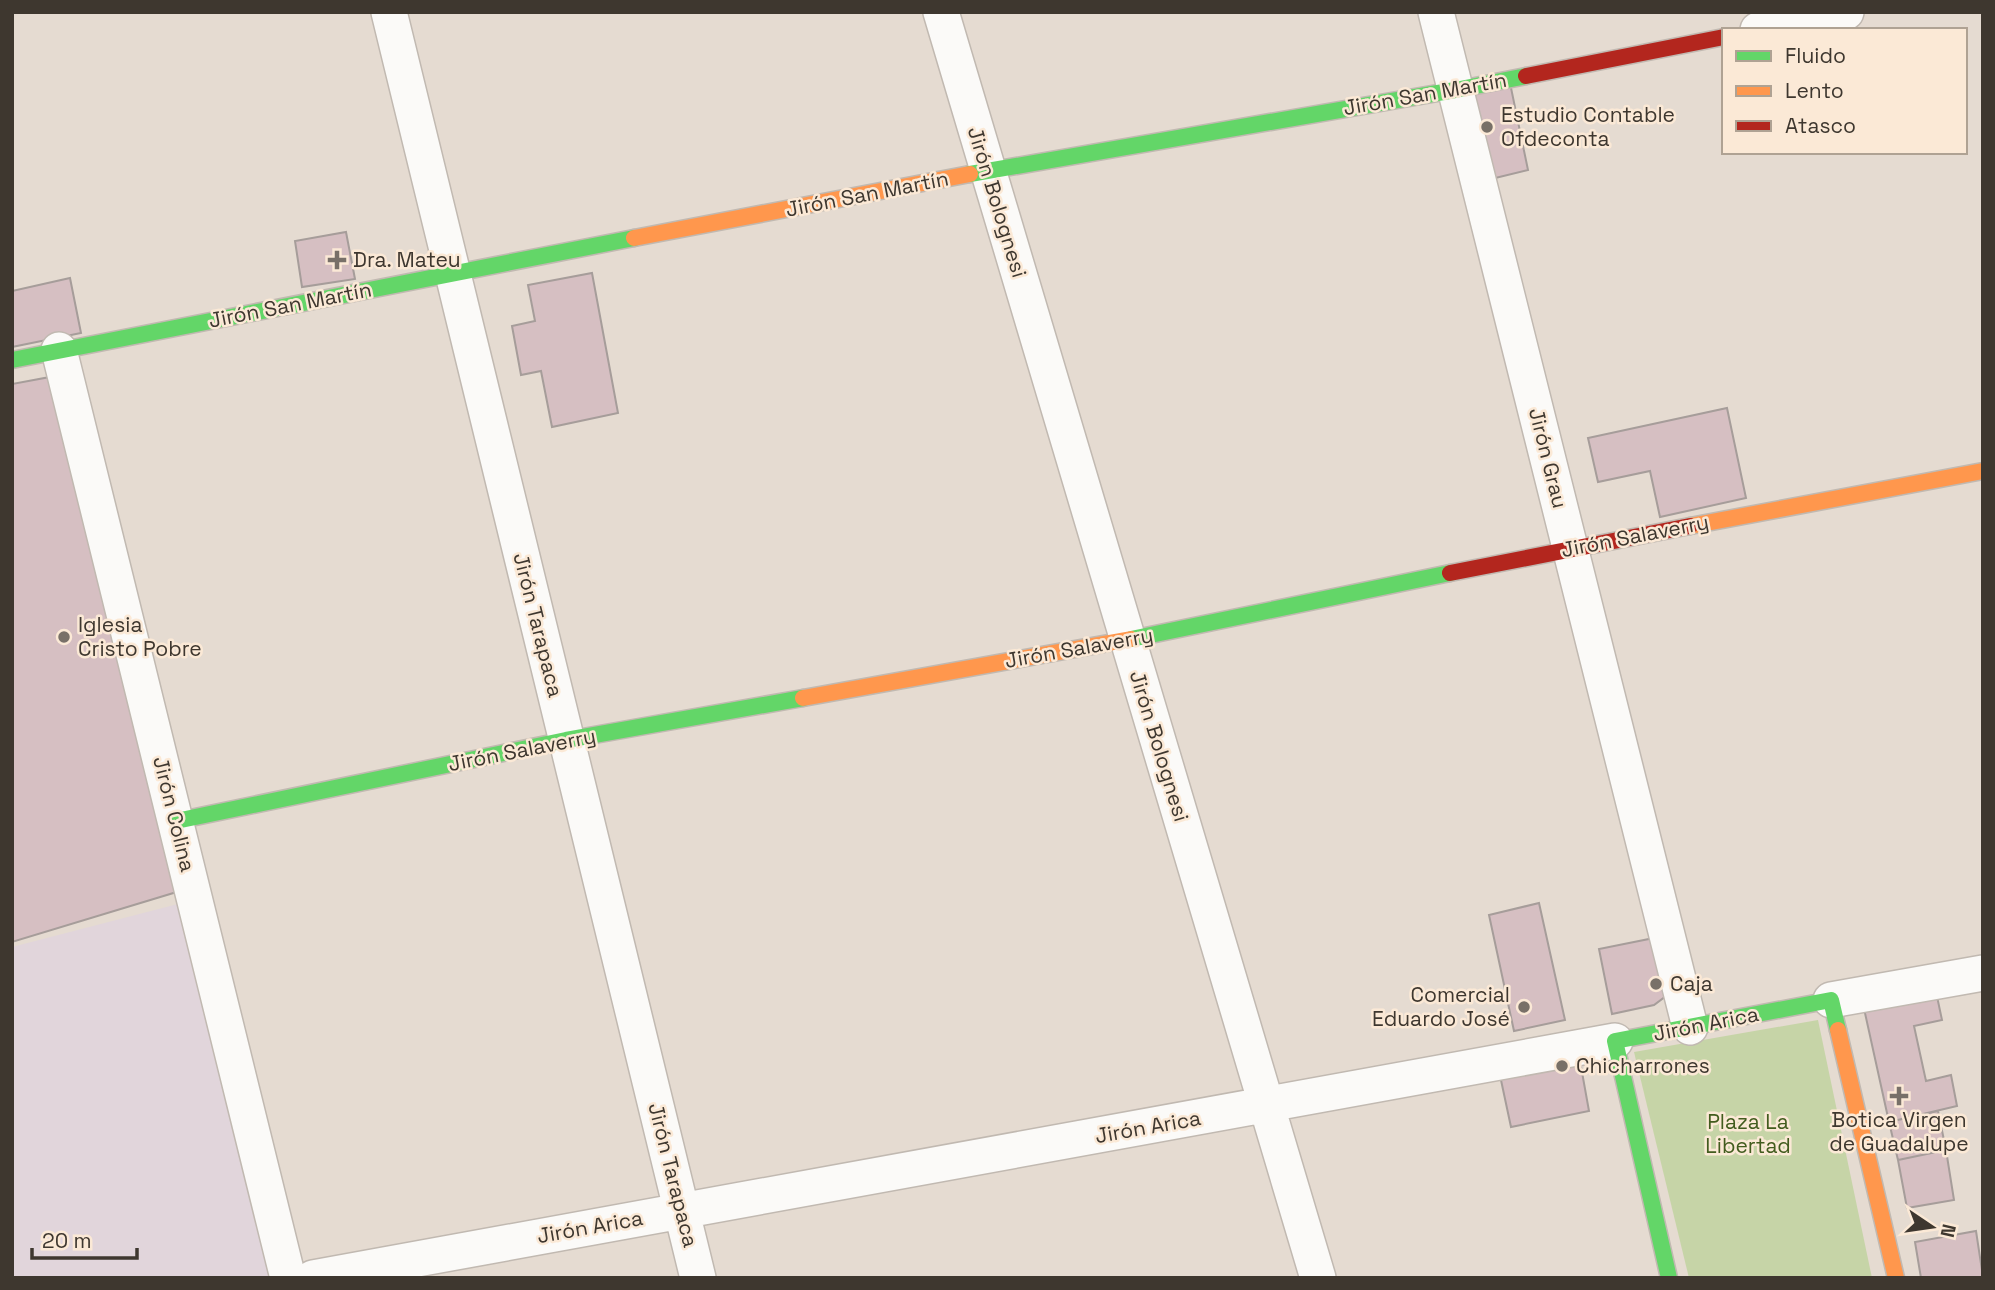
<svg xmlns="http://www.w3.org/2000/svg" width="1995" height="1290" viewBox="0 0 1995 1290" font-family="'Space Grotesk',sans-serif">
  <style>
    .education { fill: #e1d5db }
    .green { fill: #c6d4a7 }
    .building { fill: #d6bfc2; stroke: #a69d9a; stroke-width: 2 }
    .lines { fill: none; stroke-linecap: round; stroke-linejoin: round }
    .street-casing { stroke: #c1b9b1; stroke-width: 38 }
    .fast-casing { stroke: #c1b9b1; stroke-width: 19 }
    .slow-casing { stroke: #c1b9b1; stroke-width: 19 }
    .jam-casing { stroke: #c1b9b1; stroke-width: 19 }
    .street { stroke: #fbfaf8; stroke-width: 35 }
    .fast { stroke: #63d668; stroke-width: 16 }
    .slow { stroke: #ff974d; stroke-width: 16 }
    .jam { stroke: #b3261e; stroke-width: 16 }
    .poi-dot { fill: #787068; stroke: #fbe9d6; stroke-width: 2.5 }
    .labels { text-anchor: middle; stroke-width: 5; stroke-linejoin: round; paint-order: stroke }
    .street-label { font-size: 21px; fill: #3e372f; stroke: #fbe9d6 }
    .poi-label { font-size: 21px; fill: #3e372f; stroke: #fbe9d6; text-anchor: start }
    .park-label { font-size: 21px; fill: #425c1e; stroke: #fbe9d6 }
  </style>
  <rect width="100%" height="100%" fill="#e5dbd1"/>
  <!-- education -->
  <path class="education" d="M178,904L271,1278H12V947Z"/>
  <!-- green -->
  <path class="green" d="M1818,1020L1872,1278H1689L1634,1052Z"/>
  <!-- building -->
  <path class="building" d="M1510,83L1528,170L1487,180L1468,92Z
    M346,232L355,279L302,287L295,241Z
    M592,273L618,413L552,427L541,371L521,375L512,326L535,321L528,285Z
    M70,278L81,333L12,347V291Z
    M50,377L180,891L12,942V384Z
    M1727,408L1746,498L1660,517L1650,471L1598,482L1588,438Z
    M1539,903L1565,1020L1514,1031L1489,915Z
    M1659,937L1670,993L1654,1005L1612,1014L1599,949Z
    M1935,987L1942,1020L1914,1026L1926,1081L1951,1075L1957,1106L1889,1122L1863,1004Z
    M1578,1050L1589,1111L1511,1127L1498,1066Z
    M1938,1111L1946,1150L1898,1160L1889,1122Z
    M1946,1150L1954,1200L1907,1208L1898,1160Z
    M1976,1231L1983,1277L1921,1278L1915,1242Z"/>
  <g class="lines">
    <defs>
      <path id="street" d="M389,12L698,1278
        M941,12L1318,1278
        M1436,12L1690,1027
        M1758,30L1846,12
        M59,350L288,1278
        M1831,1000L1983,973
        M313,1278L1615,1041"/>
      <path id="fast" d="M970,174L1455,90L1526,76
        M12,360L634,238
        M1131,639L1450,573
        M176,821L566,740L803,698
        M1669,1278L1615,1041L1831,1000L1838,1030"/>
      <path id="slow" d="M634,238L970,174
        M1690,526L1983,471
        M803,698L1131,639
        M1838,1030L1896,1278"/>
      <path id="jam" d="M1526,76L1724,37
        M1450,573L1690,526"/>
    </defs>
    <!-- street casing -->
    <use href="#street" class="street-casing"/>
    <!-- fast casing -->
    <use href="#fast" class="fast-casing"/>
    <!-- slow casing -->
    <use href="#slow" class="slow-casing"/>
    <!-- jam casing -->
    <use href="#jam" class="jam-casing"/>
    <!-- street -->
    <use href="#street" class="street"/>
    <!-- fast -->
    <use href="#fast" class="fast"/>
    <!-- slow -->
    <use href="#slow" class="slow"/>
    <!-- jam -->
    <use href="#jam" class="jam"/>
  </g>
  <!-- markers -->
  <g class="poi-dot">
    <circle cx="1487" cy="127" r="7"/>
    <path d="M333.5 249.5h7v7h7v7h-7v7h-7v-7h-7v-7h7z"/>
    <circle cx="64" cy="637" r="7"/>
    <circle cx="1656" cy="984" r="7"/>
    <circle cx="1524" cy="1007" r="7"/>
    <circle cx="1562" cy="1066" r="7"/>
    <path d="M1895.5 1085.5h7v7h7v7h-7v7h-7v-7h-7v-7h7z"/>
  </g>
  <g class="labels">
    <!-- street labels -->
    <g class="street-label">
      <text transform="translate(1425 94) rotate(-10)" y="7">Jirón San Martín</text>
      <text transform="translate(867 194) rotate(-11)" y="7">Jirón San Martín</text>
      <text transform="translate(997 202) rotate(73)" y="7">Jirón Bolognesi</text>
      <text transform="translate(290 305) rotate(-11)" y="7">Jirón San Martín</text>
      <text transform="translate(1548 458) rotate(76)" y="7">Jirón Grau</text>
      <text transform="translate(1635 536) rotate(-11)" y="7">Jirón Salaverry</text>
      <text transform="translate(538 625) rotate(76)" y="7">Jirón Tarapaca</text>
      <text transform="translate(1079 648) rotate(-10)" y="7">Jirón Salaverry</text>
      <text transform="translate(1159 746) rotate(73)" y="7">Jirón Bolognesi</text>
      <text transform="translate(522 750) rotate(-11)" y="7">Jirón Salaverry</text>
      <text transform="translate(174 814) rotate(76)" y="7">Jirón Colina</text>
      <text transform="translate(1706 1024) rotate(-11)" y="7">Jirón Arica</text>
      <text transform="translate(1148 1127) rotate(-10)" y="7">Jirón Arica</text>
      <text transform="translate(673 1175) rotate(76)" y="7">Jirón Tarapaca</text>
      <text transform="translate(590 1227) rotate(-10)" y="7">Jirón Arica</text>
    </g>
    <!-- poi labels -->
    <g class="poi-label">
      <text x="1501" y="122">Estudio Contable<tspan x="1501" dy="24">Ofdeconta</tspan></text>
      <text x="353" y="267">Dra. Mateu</text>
      <text x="78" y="632">Iglesia<tspan x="78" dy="24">Cristo Pobre</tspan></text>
      <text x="1670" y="991">Caja</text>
      <text x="1510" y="1002" text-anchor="end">Comercial<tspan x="1510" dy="24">Eduardo José</tspan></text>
      <text x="1576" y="1073">Chicharrones</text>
      <text x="1899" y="1127" text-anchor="middle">Botica Virgen<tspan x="1899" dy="24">de Guadalupe</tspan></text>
    </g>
    <!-- park labels -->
    <g class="park-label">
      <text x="1748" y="1129">Plaza La<tspan x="1748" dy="24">Libertad</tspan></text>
    </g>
  </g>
  <!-- border -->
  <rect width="1995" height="1290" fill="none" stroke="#3e372f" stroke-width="28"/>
  <!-- legend -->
  <rect x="1722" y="28" width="245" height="126" fill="#fbe9d6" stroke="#afa293" stroke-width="2"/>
  <rect x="1736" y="51" width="35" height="10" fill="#63d668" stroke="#afa293" stroke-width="2"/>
  <text x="1785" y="63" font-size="21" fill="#3e372f">Fluido</text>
  <rect x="1736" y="86" width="35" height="10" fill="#ff974d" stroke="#afa293" stroke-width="2"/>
  <text x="1785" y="98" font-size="21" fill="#3e372f">Lento</text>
  <rect x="1736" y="121" width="35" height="10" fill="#b3261e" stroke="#afa293" stroke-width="2"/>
  <text x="1785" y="133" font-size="21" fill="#3e372f">Atasco</text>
  <!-- north arrow -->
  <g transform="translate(1932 1227) rotate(103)" stroke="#fbe9d6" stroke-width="5" paint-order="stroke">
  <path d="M0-5L12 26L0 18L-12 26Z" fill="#3e372f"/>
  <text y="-10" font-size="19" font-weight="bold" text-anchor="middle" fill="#3e372f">N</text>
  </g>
  <!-- scale -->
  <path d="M32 1248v10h105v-10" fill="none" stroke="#3e372f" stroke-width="3.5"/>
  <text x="42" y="1248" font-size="21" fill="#3e372f" stroke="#fbe9d6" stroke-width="5" paint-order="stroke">20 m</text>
</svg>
